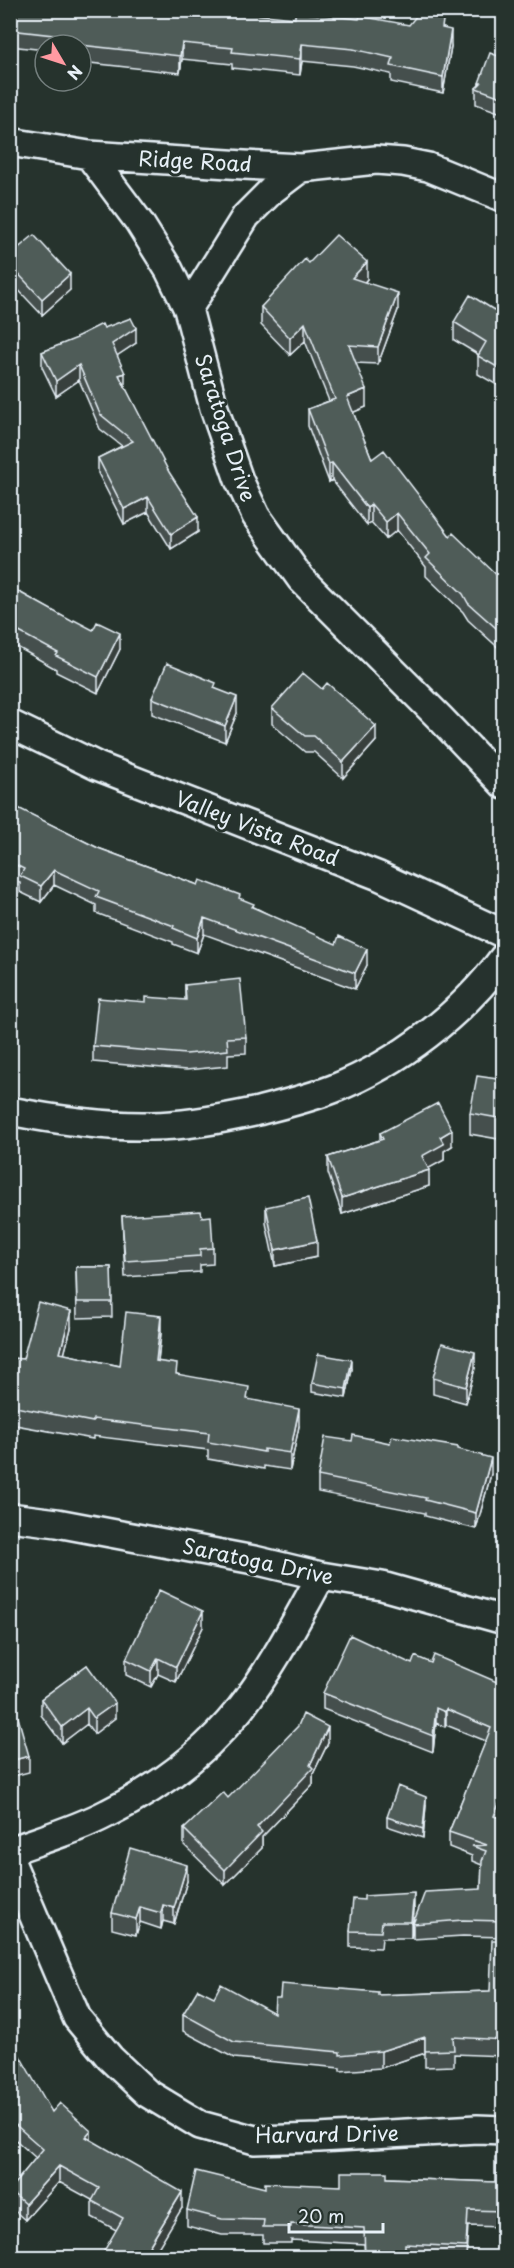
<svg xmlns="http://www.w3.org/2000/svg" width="514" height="2268" viewBox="0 0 514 2268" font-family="'Playpen Sans',sans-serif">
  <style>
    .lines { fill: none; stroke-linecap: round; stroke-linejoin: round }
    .minor-casing { stroke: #e8f1f8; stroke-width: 32 }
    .minor { stroke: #26332d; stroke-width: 27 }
    .wall { fill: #454f4d; stroke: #e8f1f8; stroke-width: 1.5 }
    .shaded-wall { fill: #38403e; stroke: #e8f1f8; stroke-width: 1.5 }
    .building { fill: #505c59; stroke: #e8f1f8; stroke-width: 1.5 }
    .labels { text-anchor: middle; stroke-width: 6; stroke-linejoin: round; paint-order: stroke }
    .street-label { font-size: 21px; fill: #e8f1f8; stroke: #26332d }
  </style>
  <rect width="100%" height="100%" fill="#26332d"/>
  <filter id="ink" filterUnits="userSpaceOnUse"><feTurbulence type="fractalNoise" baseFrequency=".0167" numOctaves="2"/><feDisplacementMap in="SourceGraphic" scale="12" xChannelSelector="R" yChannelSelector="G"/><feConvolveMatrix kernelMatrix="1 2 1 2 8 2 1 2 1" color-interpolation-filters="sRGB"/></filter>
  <g filter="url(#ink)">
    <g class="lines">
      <defs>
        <path id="minor" d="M10,142L89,155L244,165L301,168L376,160L403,162L428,167L504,198
          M89,155L139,222L169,270L188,309L214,408L239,480L256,516L301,579L441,719L504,785
          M188,309L246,216L272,190L301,168
          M10,724L97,766L379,876L504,934
          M10,1111C56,1120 104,1127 151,1126C185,1126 221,1119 254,1112C281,1105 307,1099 333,1089C399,1063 462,1014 504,957
          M10,1517L57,1523L254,1560L321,1576L382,1586L504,1620
          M10,1851C43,1839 78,1829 108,1813C158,1788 205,1753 240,1709C272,1668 296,1621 321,1576
          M10,1860L77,2018L110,2058L147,2093L200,2125L255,2140L319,2138L477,2129L504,2130"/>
      </defs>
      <!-- minor casing -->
      <use href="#minor" class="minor-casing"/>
      <!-- minor -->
      <use href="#minor" class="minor"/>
    </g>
    <!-- wall -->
    <path class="wall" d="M10,10L180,17L295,18L409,25L444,28L451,46L443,93L391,82V74L353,66L302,61L300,75L232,68V64L182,59L180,73L81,62V45H45V50L10,46Z
      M504,58V114L476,104V88L479,86V83Z
      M10,255L70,290L42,315L10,281Z
      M309,263L367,279L365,282L398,310L378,364L355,363L366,407L353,412L372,459L450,536L504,582V653L468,620L463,612L426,576V567L397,530L386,539L371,522L367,525L332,480L329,482L308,426V409L329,401L305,341L290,355L261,325V307Z
      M504,313V389L478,374V356L479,355L454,340V322L502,315Z
      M104,328L136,343L117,355L125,387L198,532L171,549L148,512L124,524L98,473V458L122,446L100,429L79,380L56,396L42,367V352L76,339V337Z
      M10,587L120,649L98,693L56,672V669L10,643Z
      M216,689L237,713L225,742L152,714V698Z
      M272,708L376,741L343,778L314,752H305L272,724Z
      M10,801L13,806L98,848L198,885L240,899L254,907L367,965L355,989L204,934L197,953L173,944V942L96,913V905L54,885L41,902L20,892V883L10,878Z
      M185,985L246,1037V1053L228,1054V1066L186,1070L93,1062V1046L146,1002L185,1000Z
      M504,1080V1140L470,1134V1113Z
      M380,1133L452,1146L444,1151V1160L428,1168L429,1186L342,1214L328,1173V1157L380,1140Z
      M266,1207L317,1257L275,1266L266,1223Z
      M122,1216L202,1217L213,1248V1264L200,1265V1272L125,1277Z
      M76,1267H111L112,1317L77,1318Z
      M71,1328L64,1354L120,1366L161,1333L158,1361L177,1374L249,1400L299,1426L290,1470L264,1466V1469L208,1459V1450L93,1436V1439L10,1424V1358L23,1359Z
      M475,1368L466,1403L433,1394V1378Z
      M352,1369L346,1398L312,1392V1383Z
      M352,1441L390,1443L458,1450L491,1474L476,1529L425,1516V1513L318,1492V1476Z
      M203,1627L176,1682L158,1674L151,1687L126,1675V1659Z
      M431,1663L504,1685V1807L499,1818L504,1820V1937L463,1936L413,1939V1924L411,1938H382L381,1948L350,1947V1931L414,1909L413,1924L481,1889L482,1865L472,1861V1856L449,1847V1832L486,1741L446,1725L445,1727L436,1723L433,1752L323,1709V1693L412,1664Z
      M87,1665L115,1718L94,1734L87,1724L62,1743L41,1715V1699Z
      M328,1743L313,1774V1784L262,1837V1848L225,1885L184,1845V1829L228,1798Z
      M426,1805L423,1838L387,1826V1817Z
      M187,1881L174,1924L163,1921L161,1929L140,1922L136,1935L112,1929V1913Z
      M504,1940V2056L454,2054V2066L425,2067V2053L381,2068L340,2071V2068L234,2058L183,2031V2014L214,1997L274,2013L378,1995L490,1991Z
      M10,2052L52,2112L91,2140L182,2208L116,2230L92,2217V2200L59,2182L25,2220L10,2207V2189L36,2158L10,2135Z
      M504,2157V2227L468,2226L466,2258H365L364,2244L291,2240V2243H263V2235H222L187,2226V2210L265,2188L341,2186L387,2178L495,2182Z"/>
    <!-- shaded-wall -->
    <path class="shaded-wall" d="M451,30V46L443,93V77Z
      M182,43V59L180,73V56Z
      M302,44V61L300,75V59Z
      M367,262V279L352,296V278Z
      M70,274V290L42,315V299Z
      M398,293V310L378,364V347Z
      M305,323V341L290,355V338Z
      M136,328V343L112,359V344Z
      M79,365V380L56,396V381Z
      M125,373V388L119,375Z
      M366,389V407L347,415V397Z
      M332,463V480L329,482V464Z
      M148,497V512L124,524V509Z
      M371,504V522L367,525V508Z
      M397,513V530L386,539V522Z
      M198,517V532L171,549V534Z
      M120,633V649L98,693V677Z
      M237,697V713L225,742V726Z
      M376,726V741L343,778V762Z
      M54,870V885L41,902V886Z
      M204,918V934L197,953V938Z
      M367,949V965L355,989V973Z
      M452,1130V1146L444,1151V1160L422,1172V1156L440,1137Z
      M429,1170V1186L342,1214V1198Z
      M317,1241V1257L275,1266V1250Z
      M71,1311V1328L60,1370V1353Z
      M161,1316V1333L156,1378V1361Z
      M475,1352V1368L466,1403V1387Z
      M352,1360V1369L346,1398V1389Z
      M299,1409V1426L290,1470V1453Z
      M491,1458V1474L476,1529V1513Z
      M203,1611V1627L176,1682V1667Z
      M158,1658V1674L151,1687V1671Z
      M115,1703V1718L94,1734V1718Z
      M87,1708V1724L62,1743V1727Z
      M436,1708V1723L433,1752V1736Z
      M446,1709V1725L445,1727V1712Z
      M328,1727V1743L313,1774V1784L262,1837V1848L225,1885V1870L257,1827L310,1765Z
      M29,1756V1772L10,1777V1761Z
      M504,1791V1807L494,1832V1816Z
      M426,1797V1805L423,1838V1829Z
      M187,1865V1881L174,1924V1908Z
      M414,1893V1909L411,1938V1922Z
      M163,1905V1921L161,1929V1913Z
      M140,1907V1922L136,1935V1919Z
      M425,2037V2053L381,2068V2051Z
      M91,2131V2147L86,2137Z
      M59,2166V2182L25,2220V2204Z
      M182,2192V2208L152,2258H142Z"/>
    <!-- building -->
    <path class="building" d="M10,10H117L180,17L181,10H212L295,18V12L359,19L360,16L409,25L421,10H431L444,13L442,28L451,30L443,77L391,66L393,58L353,49L302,44L300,59L232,52L233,48L182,43L180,56L62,43V36L10,30Z
      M490,53L504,58V98L476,88L481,83H479Z
      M34,235L70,274L42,299L10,265V255Z
      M336,235L367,262L352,278L398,293L378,347L349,345L366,389L347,397L372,459L384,450L450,536L453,533L504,582V635L468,603L463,594L426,558L430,554L397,513L386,522L371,504L367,508L332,463L329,464L308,409L335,399L305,323L290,338L261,307L305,259L309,263Z
      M470,295L502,315L504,313V371L478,356L486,342L454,322Z
      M131,318L136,328L112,344L125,373L119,375L169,472L198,517L171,534L148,497L124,509L98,458L133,441L100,414L79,365L56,381L42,352L77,338L76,337L102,324L104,328Z
      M10,587L73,622L74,620L93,630L97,622L120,633L98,677L56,656L58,653L10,627Z
      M167,663L216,683L214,688L237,697L225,726L152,698Z
      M303,673L322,689L327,683L376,726L343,762L314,736H305L272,708Z
      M10,801L13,803L12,805L98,848L198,885L200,880L240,895L239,898L254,904L252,907L336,944L339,936L367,949L355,973L204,918L197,938L173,928L174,926L96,897L99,891L54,870L41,886L20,876L24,869L10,862Z
      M240,979L246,1037L227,1038L228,1050L186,1054L93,1046L98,998L146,1002V997L186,1000L185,985Z
      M477,1076L504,1080V1119L470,1113Z
      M438,1103L452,1130L440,1137L444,1144L422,1156L429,1170L342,1198L328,1157L383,1139L380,1133Z
      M308,1198L317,1241L275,1250L266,1207Z
      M201,1211L202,1217L211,1216L213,1248L200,1249V1256L125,1261L122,1216Z
      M76,1267H111L112,1302H77Z
      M38,1302L71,1311L60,1353L120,1366L126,1312L161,1316L156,1361L177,1364L176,1374L249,1387L247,1399L299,1409L290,1453L264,1449V1452L208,1442L209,1433L93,1419V1422L10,1406V1358L23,1359Z
      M442,1343L475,1352L466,1387L433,1378Z
      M318,1354L352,1360L346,1389L312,1383Z
      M353,1435L390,1443L392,1436L458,1447V1449L491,1458L476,1513L425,1500L426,1498L318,1476L325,1437L352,1441Z
      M159,1590L203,1611L176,1667L158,1658L151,1671L126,1659Z
      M350,1635L412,1664L415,1656L431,1663L434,1655L504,1685V1791L494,1816L504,1820V1921L463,1920L413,1924L425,1892L481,1889L482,1861L486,1851L472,1846L487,1845L449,1832L491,1728L446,1709L445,1712L436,1708L433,1736L323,1693Z
      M87,1665L115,1703L94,1718L87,1708L62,1727L41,1699Z
      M10,1696H12L29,1756L10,1761Z
      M303,1714L328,1727L310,1765L313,1768L257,1827L262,1832L225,1870L184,1829L223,1792L228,1798L298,1726Z
      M398,1786L426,1797L423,1829L387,1817Z
      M130,1848L187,1865L174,1908L163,1905L161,1913L140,1907L136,1919L112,1913Z
      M414,1893L411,1922H382L381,1932L350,1931L353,1899L364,1900V1896Z
      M492,1940H504V2040L453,2037L454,2050L425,2051V2037L381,2051L340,2055V2052L234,2042L183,2014L198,1989L214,1997L221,1984L274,2013L275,1998H280L281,1984L378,1992V1995L490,1991Z
      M16,2049L52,2112L60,2103L91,2131L86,2137L182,2192L142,2258H100L123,2218L92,2201L99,2188L59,2166L25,2204L10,2191V2189L43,2149L10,2120V2052Z
      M495,2157H504V2211L468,2210L466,2247L405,2244V2258H365L364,2228L291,2224V2227H263L264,2220L222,2219L187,2210L196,2171L265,2188V2183L341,2186V2172H387V2178L495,2182Z"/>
  </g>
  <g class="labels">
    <!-- street labels -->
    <g class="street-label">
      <text transform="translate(195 162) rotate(3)" y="7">Ridge Road</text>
      <text transform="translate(225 428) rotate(72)" y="7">Saratoga Drive</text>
      <text transform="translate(257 829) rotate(21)" y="7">Valley Vista Road</text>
      <text transform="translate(258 1562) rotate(12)" y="7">Saratoga Drive</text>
      <text transform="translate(327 2135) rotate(-1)" y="7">Harvard Drive</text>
    </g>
  </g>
  <!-- margin -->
  <rect width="514" height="2268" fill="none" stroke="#26332d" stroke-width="36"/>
  <rect x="18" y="18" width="478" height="2232" fill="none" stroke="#e8f1f8" stroke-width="2" filter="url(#ink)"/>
  <!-- north arrow -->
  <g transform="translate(63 63) rotate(129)"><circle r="28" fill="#26332d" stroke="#747f7e" stroke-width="1.5"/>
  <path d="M0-4.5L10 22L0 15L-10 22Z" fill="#ff9aa2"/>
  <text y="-9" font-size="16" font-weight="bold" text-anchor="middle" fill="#e8f1f8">N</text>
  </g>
  <!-- scale -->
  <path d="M289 2223v9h94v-9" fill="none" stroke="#e8f1f8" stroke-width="3"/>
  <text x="298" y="2223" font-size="18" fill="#e8f1f8" stroke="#26332d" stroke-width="4.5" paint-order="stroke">20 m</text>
</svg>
